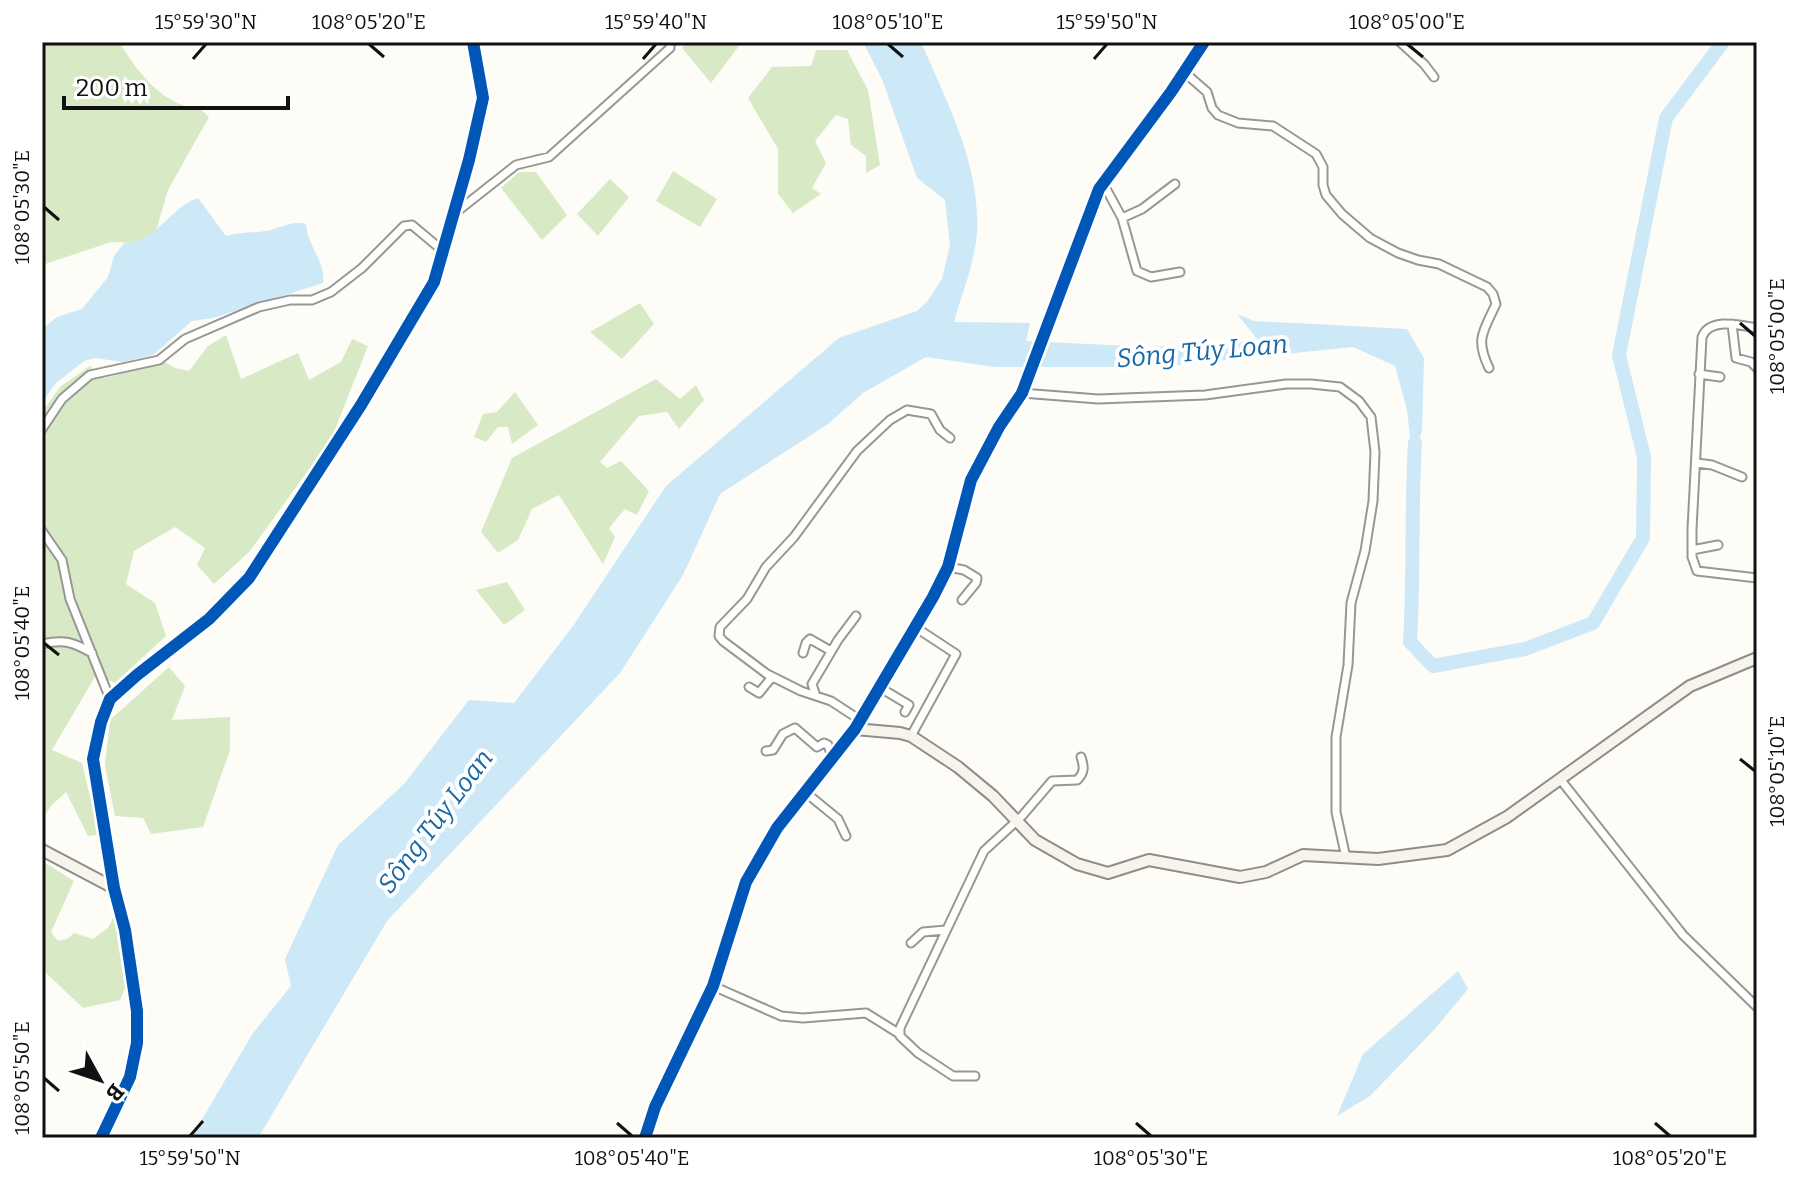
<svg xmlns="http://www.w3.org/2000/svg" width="1799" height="1180" viewBox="0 0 1799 1180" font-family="Bitter,serif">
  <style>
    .forest { fill: #d8eac5 }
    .water { fill: #cde8f7 }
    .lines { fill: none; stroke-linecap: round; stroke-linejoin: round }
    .river { stroke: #cde8f7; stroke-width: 14 }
    .street-casing { stroke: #979795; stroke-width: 11 }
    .secondary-casing { stroke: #8e8d8b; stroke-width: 14 }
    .street { stroke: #fffffe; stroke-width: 7 }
    .secondary { stroke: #f6f4eb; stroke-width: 10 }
    .cycleway-casing { stroke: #fff; stroke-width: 17 }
    .cycleway { stroke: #0057b8; stroke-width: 12 }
    .ticks { fill: none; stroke: #111; stroke-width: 3 }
    .labels { text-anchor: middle; stroke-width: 8; stroke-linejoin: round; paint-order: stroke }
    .water-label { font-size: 26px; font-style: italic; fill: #1768a6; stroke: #fff }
    .neatline { fill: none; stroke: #111; stroke-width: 3 }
    .ticks-label { font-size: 20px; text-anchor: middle; fill: #111 }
  </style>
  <rect width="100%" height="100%" fill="#fdfcf7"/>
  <!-- forest -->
  <path class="forest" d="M42,42H119C137,71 163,107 199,108L209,117L168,190L156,231L135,243L111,242L42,265Z
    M687,42H742L711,83L682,48Z
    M816,50H847L868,90L880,165L866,173V156L851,145L848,119L836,115L815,141L826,163L812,188L821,194L793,213L778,194V149L748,98L772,67L811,66Z
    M673,171L717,199L700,227L656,201Z
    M519,172H536L567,215L542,240L501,188Z
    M610,179L629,197L598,236L577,214Z
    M640,303L654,324L622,359L590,332Z
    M226,335L241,379L298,353L309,380L341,362L352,339L368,346L332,437L250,551L214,584L197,565L205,548L175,527L134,551L126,584L155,603L166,636L115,683L96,675L52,750L82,763L99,835L88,836L66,792L51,806L42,820V412L61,386L90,366L105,378L165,362L175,368L189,371L208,346Z
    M656,379L680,399L696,385L704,400L679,429L667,412L639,416L600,462L607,468L621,461L649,491L637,515L625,509L609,528L615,537L603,564L559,495L532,509L518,540L498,553L481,532L512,458Z
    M515,392L538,425L512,444L508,427H498L486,442L474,437L483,414L497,412Z
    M507,582L525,610L504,625L476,590Z
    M169,667L185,686L172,720L230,717V750L203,827L151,834L143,818L115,816L105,765L110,720Z
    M42,861L74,881L51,932L58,941L67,939L74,933L93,939L108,928L114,916L125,988L120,1000L83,1008L46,973L42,975Z"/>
  <!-- water -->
  <path class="water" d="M863,42H921C947,103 980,163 977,231C975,263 962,292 954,322L1030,323L1026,341L1150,347L1258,340L1237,314L1254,321L1407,329L1424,358L1422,430L1413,464L1407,410L1395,366L1353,347L1158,367H995L926,357L863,393L828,424L720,494L683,575L620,673L387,921L258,1138H191L253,1033L291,986L285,959L338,845L404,784L469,700L514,703L573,626L666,486L839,338L917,311L927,302L942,279L950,245L945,200L917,178L882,79Z
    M198,198L226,236C239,232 252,233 266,231C280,228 292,220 306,224C307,245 326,262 323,283L213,318L192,321L153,355L123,362L95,358L84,361L56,383L42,402V329L57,317L82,309L108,277L114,256L124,243C155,244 170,207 198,198Z
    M1458,971L1468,989L1433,1031L1370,1096L1337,1116L1363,1054Z"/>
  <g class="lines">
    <!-- river -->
    <path class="river" d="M1415,443C1411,510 1414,576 1410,642L1433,666L1525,649L1593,623L1643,538L1644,457L1619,355L1666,118L1723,42"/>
    <defs>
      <path id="street" d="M1400,42L1424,64L1434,77
        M1184,72L1207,92L1212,108L1218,115L1238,123L1273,126L1316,154L1323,167V185L1326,195L1342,214L1370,238L1398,253L1418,260L1439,264L1487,287L1493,294L1496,304C1483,332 1475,339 1489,368
        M1103,183L1122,218L1137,271L1151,277L1180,272
        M454,214L516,165L549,157L670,48V42
        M1122,218L1142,209L1175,184
        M1732,324L1736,358L1751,362L1757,368
        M1757,328C1740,325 1710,317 1702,337L1692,529V557L1697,571L1757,578
        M1699,374L1720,377
        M1022,393L1098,399L1205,395L1286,384H1311L1340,387L1359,401L1371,417L1375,452L1373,501L1365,551L1351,603L1348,665L1336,737V812L1346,858
        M42,429L62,399L90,375L159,360L185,339L259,307L290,300H312L331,292L362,268L404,226L412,225L443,251
        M1697,463L1712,465L1742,477
        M42,531L62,560L70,599L110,699
        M1692,550L1718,545
        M948,567L964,570L977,578L976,583L962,600
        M42,644C64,639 73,642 92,653
        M803,653L806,643L810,639L831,651
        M749,687L759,693L772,677
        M879,687L909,705L905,712
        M816,696L812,684L838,640L856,616
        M860,720L831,701L801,691L767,674L723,641L719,636L720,627L747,599L766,567L794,537L857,451L890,420L907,410L931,414L940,430L950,438
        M911,736L956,654L915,627
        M766,751L773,750L783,734L795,728L817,747L824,743L828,745L832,757
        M1560,779L1683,935L1757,1007
        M805,792L838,819L846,836
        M911,943L923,932L946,930
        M713,986L781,1016L803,1018L866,1013L898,1033
        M975,1076H953L918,1053L900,1036V1028L984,851L1022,816L1052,781L1077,780C1085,773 1084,766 1081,757"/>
      <path id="secondary" d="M855,729L900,733L911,736L958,767L993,796L1035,840L1077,864L1108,873L1149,860L1240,877L1266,872L1303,855L1378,859L1447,850L1507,817L1690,686L1757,658
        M42,850L114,888
        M101,1138L130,1077L137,1043V1011L125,930L114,888L93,759L101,722L110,699L137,675L209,619L249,578L361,405L434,282L469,160L483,98L473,42
        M645,1138L655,1107L713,986L746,882L777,828L855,729L933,597L948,567L971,480L999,427L1022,393L1099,189L1171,92L1204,42"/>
    </defs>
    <!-- street casing -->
    <use href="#street" class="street-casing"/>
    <!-- secondary casing -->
    <use href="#secondary" class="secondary-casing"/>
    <!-- street -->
    <use href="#street" class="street"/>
    <!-- secondary -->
    <use href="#secondary" class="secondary"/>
    <defs>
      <path id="cycleway" d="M101,1138L130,1077L137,1043V1011L125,930L114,888L93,759L101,722L110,699L137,675L209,619L249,578L361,405L434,282L469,160L483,98L473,42
        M645,1138L655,1107L713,986L746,882L777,828L855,729L933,597L948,567L971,480L999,427L1022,393L1099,189L1171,92L1204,42"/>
    </defs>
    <!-- cycleway casing -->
    <use href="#cycleway" class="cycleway-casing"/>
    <!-- cycleway -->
    <use href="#cycleway" class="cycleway"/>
  </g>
  <!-- ticks -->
  <path class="ticks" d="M369,44L384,57M888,44L903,57M1407,44L1423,57M193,59L206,44M643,59L656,44M1094,59L1107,44M44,207L59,220M1740,323L1755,336M44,643L59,655M1740,759L1755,771M44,1078L59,1091M617,1123L632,1136M1136,1123L1151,1136M1655,1123L1670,1136M190,1136L203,1121"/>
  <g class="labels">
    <!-- water labels -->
    <g class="water-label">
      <text transform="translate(1202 351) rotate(-5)" y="9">Sông Túy Loan</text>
      <text transform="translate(435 821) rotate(-53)" y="9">Sông Túy Loan</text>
    </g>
  </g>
  <!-- border -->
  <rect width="1799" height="1180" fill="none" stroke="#ffffff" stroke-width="88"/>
  <!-- north arrow -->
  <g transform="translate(100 1080) rotate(130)" stroke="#ffffff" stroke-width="6" paint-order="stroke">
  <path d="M0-6L14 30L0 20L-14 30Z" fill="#111111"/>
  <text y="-12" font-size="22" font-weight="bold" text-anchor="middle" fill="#111111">B</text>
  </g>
  <!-- scale -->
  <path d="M64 96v12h224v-12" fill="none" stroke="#111111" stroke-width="4"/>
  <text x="76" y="96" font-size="24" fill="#111111" stroke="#ffffff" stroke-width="6" paint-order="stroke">200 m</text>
  <rect x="44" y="44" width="1711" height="1092" class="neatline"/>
  <g class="ticks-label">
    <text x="206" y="29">15°59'30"N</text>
    <text x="369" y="29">108°05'20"E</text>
    <text x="656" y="29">15°59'40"N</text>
    <text x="888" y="29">108°05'10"E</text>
    <text x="1107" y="29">15°59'50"N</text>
    <text x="1407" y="29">108°05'00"E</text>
    <text transform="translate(22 207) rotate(-90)" y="7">108°05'30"E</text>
    <text transform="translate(1777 336) rotate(-90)" y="7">108°05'00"E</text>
    <text transform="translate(22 643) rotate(-90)" y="7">108°05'40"E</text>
    <text transform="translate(1777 771) rotate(-90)" y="7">108°05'10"E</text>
    <text transform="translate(22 1078) rotate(-90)" y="7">108°05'50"E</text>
    <text x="190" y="1165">15°59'50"N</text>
    <text x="632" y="1165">108°05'40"E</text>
    <text x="1151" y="1165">108°05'30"E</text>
    <text x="1670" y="1165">108°05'20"E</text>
  </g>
</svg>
